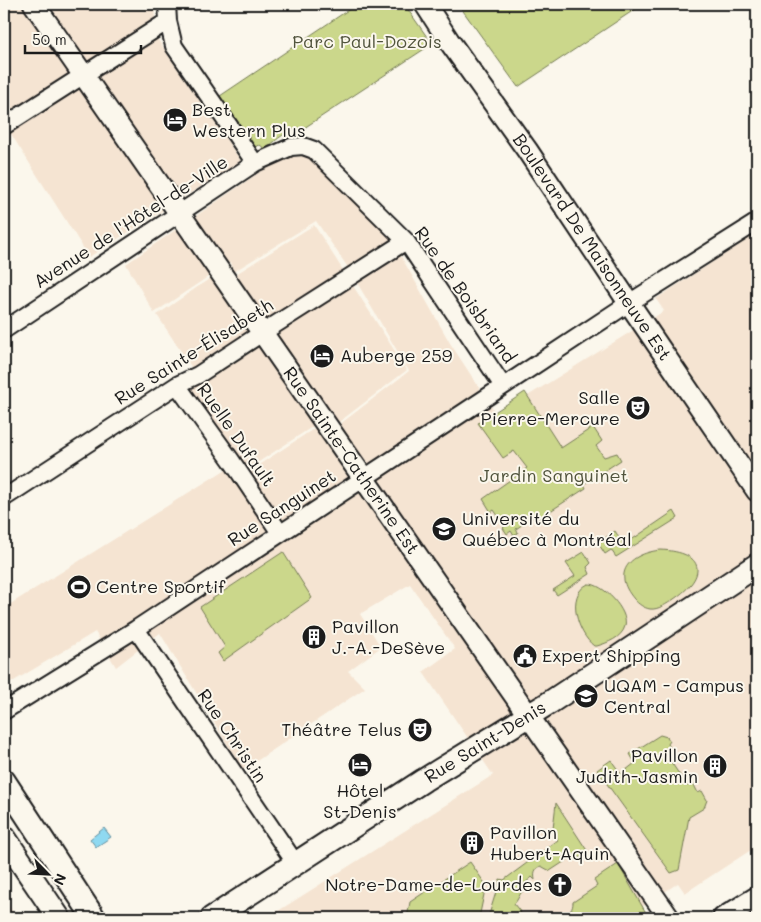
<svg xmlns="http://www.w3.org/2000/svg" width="761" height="922" viewBox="0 0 761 922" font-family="Mali,sans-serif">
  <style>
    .built { fill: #f5e4d2 }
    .green { fill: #cbd78b; stroke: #747a54 }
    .water { fill: #8fd9f1; stroke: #618d9c }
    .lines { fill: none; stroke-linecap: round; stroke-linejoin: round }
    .minor-casing { stroke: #1c1c1c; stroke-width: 20 }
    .tertiary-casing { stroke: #1c1c1c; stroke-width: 24 }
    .secondary-casing { stroke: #1c1c1c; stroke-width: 26 }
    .minor { stroke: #fbf7ec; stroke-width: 16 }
    .tertiary { stroke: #fbf7ec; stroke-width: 20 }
    .secondary { stroke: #fbf7ec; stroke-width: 22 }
    .labels { text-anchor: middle; stroke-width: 4; stroke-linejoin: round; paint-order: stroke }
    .park-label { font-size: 18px; fill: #51543d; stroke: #fbf7ec }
    .poi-label { font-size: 18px; fill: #1c1c1c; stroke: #fbf7ec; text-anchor: start }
    .street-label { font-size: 18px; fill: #1c1c1c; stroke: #fbf7ec }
  </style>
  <rect width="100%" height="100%" fill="#fbf7ec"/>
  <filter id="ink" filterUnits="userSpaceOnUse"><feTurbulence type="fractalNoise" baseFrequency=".02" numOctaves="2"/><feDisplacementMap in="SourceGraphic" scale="10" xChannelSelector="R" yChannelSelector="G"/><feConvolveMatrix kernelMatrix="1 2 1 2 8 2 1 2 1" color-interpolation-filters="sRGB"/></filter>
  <g filter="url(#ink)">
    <!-- built -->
    <path class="built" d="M4,4H154L156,37L241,161L89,257L4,123Z
      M311,155L389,235L450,343L497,415L664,311L656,299L757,233V846L685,893L678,883L636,911L638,918H267L493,775L423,672L455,649L410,584L360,614L381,647L348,671L365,688L243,770L160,633L116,667L95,632L4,687V608L236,463L245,474L318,426L326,435L409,371L349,269L316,221L233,272L236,274L314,225L407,370L326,432L318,423L245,471L178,382L192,368L157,315L228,266L233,271L230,262L154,313L126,264L280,158Z
      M4,898L17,918H4Z"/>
    <!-- green -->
    <path class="green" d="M357,4H404L432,44L304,128C289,127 277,140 265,149L260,145L254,147L220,96Z
      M458,4H643L518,87Z
      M525,392L561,448L593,427L602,441L596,446L604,457L617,453L621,460L584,484L586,488L538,519L536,515L516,529L518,533L514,536L511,531L507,534L503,528L505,526L494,510L491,512L483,499L527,468L514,451L503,458L478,423Z
      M674,511L678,518L616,557L611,550L605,554L598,543L615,531L624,545Z
      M661,550C705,552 708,576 674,599C667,604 658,610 650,609C644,608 638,604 634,599C610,571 632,553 661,550Z
      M283,552L312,598L223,661L218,653L225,647L200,607Z
      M584,552L591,563L587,567L590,574L557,595L553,590L575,576L566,563Z
      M588,584C603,583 629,611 625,626C622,638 607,643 597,646H594C578,634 565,595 588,584Z
      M660,735L667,737L670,741L668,744L675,757L671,762L687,786L693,783L698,793L702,791L707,800L704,808L689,817L679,870L671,873L597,770L611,760L621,774L635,763L630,754Z
      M556,803L588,852L579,858L576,854L550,871L541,866C534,869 534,873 535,880L532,877L523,885L525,889C519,893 519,899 514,904L525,918H488L500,879L504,880L558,840L553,829Z
      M470,862L486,885L479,918H407L410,902Z
      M618,864L649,918H556L558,917L556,913L563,915C570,913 573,909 573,902L597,886L594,880Z"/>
    <!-- water -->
    <path class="water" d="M104,828L111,837L96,847L90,839Z"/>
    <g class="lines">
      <defs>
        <path id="minor" d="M167,4L168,21L174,46L255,163L291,147L303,146L314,150L406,241L503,386
          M4,126L168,21
          M4,330L255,163
          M177,385L231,460L280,533
          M4,498L177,385L198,375L262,333L406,241
          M136,629L296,864
          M4,711L136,629L629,303L757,222"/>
        <g id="tertiary">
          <path id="s1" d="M34,4L669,918"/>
          <path id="s2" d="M425,4L449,41L527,150L629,303L757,491"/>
          <path d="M723,918L757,897"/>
        </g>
        <g id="secondary">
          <path d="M4,781L94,918"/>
          <path d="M4,837L59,918"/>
          <path id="s3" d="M212,918L424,780L549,703L757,565"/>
        </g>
      </defs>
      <!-- minor casing -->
      <use href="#minor" class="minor-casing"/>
      <!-- tertiary casing -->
      <use href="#tertiary" class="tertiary-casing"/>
      <!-- secondary casing -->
      <use href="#secondary" class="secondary-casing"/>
      <!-- minor -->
      <use href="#minor" class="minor"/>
      <!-- tertiary -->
      <use href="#tertiary" class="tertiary"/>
      <!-- secondary -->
      <use href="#secondary" class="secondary"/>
    </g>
  </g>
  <!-- icons -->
  <defs>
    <symbol id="hotel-disc" viewBox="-11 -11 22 22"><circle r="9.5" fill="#1c1c1c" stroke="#fbf7ec"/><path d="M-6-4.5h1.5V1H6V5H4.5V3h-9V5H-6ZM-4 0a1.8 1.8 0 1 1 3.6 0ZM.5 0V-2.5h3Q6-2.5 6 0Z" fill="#fff"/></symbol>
    <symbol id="theatre-disc" viewBox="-11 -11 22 22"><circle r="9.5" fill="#1c1c1c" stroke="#fbf7ec"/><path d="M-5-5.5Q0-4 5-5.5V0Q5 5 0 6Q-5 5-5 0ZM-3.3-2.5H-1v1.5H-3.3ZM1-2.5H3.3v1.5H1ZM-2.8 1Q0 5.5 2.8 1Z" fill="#fff"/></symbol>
    <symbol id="university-disc" viewBox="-11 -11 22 22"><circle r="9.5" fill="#1c1c1c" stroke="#fbf7ec"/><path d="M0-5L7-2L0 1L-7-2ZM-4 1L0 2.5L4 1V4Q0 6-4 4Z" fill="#fff"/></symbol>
    <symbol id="stadium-disc" viewBox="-11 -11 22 22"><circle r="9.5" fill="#1c1c1c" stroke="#fbf7ec"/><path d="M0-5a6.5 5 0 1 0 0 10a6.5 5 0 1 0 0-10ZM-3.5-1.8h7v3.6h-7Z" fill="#fff"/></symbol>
    <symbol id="building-disc" viewBox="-11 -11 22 22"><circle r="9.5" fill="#1c1c1c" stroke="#fbf7ec"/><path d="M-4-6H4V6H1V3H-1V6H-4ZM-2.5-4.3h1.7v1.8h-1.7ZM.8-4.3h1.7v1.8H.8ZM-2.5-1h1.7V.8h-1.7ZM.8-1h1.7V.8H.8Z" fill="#fff"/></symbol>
    <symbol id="civic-disc" viewBox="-11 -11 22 22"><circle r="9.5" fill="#1c1c1c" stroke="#fbf7ec"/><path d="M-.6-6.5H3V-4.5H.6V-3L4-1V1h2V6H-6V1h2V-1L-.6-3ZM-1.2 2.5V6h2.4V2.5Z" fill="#fff"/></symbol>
    <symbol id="church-disc" viewBox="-11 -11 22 22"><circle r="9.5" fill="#1c1c1c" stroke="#fbf7ec"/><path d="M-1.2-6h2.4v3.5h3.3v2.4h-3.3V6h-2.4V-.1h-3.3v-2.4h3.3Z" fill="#fff"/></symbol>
  </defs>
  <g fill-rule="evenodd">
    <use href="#hotel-disc" x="161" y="106" width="28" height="28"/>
    <use href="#hotel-disc" x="308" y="342" width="28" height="28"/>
    <use href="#theatre-disc" x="624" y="394" width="28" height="28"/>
    <use href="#university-disc" x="430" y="515" width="28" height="28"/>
    <use href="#stadium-disc" x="65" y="573" width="28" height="28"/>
    <use href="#building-disc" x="300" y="623" width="28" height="28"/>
    <use href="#civic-disc" x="511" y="642" width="28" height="28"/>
    <use href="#university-disc" x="572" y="682" width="28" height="28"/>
    <use href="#theatre-disc" x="406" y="716" width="28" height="28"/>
    <use href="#hotel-disc" x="346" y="751" width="28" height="28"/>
    <use href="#building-disc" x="701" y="752" width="28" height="28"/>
    <use href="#building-disc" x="458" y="829" width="28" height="28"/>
    <use href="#church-disc" x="546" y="871" width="28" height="28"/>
  </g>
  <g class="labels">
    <!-- park labels -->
    <g class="park-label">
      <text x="367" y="48">Parc Paul-Dozois</text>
      <text x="554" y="482">Jardin Sanguinet</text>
    </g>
    <!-- poi labels -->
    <g class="poi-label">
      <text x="192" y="116">Best<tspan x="192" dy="21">Western Plus</tspan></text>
      <text x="340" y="362">Auberge 259</text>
      <text x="620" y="404" text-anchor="end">Salle<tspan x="620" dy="21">Pierre-Mercure</tspan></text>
      <text x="462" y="525">Université du<tspan x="462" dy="21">Québec à Montréal</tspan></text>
      <text x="96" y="593">Centre Sportif</text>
      <text x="332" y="633">Pavillon<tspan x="332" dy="21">J.-A.-DeSève</tspan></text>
      <text x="542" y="662">Expert Shipping</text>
      <text x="604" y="692">UQAM - Campus<tspan x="604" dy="21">Central</tspan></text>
      <text x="402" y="736" text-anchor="end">Théâtre Telus</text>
      <text x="698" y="762" text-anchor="end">Pavillon<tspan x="698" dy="21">Judith-Jasmin</tspan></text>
      <text x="360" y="797" text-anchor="middle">Hôtel<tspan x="360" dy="21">St-Denis</tspan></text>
      <text x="490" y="839">Pavillon<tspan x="490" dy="21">Hubert-Aquin</tspan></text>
      <text x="542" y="891" text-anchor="end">Notre-Dame-de-Lourdes</text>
    </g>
    <!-- street labels -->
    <g class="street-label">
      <text transform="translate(131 222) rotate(-33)" y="6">Avenue de l'Hôtel-de-Ville</text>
      <text dy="6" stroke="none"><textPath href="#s2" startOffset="295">Boulevard De Maisonneuve Est</textPath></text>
      <text transform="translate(465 295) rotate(55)" y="6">Rue de Boisbriand</text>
      <text transform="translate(194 352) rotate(-32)" y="6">Rue Sainte-Élisabeth</text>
      <text transform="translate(236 435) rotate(55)" y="6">Ruelle Dufault</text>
      <text dy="6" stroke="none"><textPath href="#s1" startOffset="556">Rue Sainte-Catherine Est</textPath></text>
      <text transform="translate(282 508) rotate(-33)" y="6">Rue Sanguinet</text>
      <text transform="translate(232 736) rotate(56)" y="6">Rue Christin</text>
      <text dy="6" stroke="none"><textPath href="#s3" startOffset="325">Rue Saint-Denis</textPath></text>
    </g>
  </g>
  <!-- margin -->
  <rect width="761" height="922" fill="none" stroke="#fbf7ec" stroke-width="20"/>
  <rect x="10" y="10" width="741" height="902" fill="none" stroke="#1c1c1c" stroke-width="2" filter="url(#ink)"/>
  <!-- north arrow -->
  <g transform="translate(48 874) rotate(114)" stroke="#fbf7ec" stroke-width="4" paint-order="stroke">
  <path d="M0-4L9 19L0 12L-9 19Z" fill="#1c1c1c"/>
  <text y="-8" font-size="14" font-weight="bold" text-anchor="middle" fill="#1c1c1c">N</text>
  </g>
  <!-- scale -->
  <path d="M25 45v8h116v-8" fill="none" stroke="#1c1c1c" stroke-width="2.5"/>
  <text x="32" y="45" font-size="15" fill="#1c1c1c" stroke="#fbf7ec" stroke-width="4" paint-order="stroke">50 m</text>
</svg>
